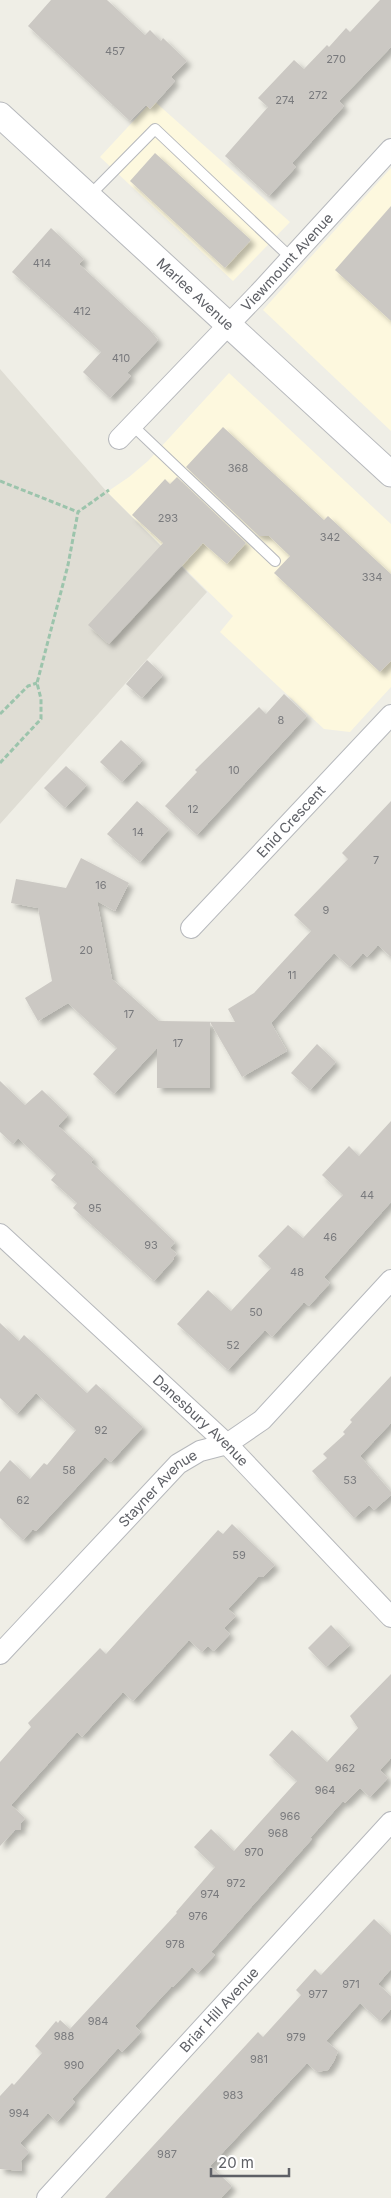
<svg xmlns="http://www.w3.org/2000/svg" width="391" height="2198" viewBox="0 0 391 2198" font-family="Inter,sans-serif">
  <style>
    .commercial { fill: #fdf8de }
    .education { fill: #dfddd4 }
    .building { fill: #cbc8c3; filter: url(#shadow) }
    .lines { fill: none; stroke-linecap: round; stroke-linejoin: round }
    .service-casing { stroke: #b6b8bc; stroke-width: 12 }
    .minor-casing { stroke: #b6b8bc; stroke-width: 22 }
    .tertiary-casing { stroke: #b6b8bc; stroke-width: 27 }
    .path { stroke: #9cc4ac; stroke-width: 3; stroke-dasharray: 5 2.5; stroke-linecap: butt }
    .service { stroke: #fff; stroke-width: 10 }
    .minor { stroke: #fff; stroke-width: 20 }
    .tertiary { stroke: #fff; stroke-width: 25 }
    .labels { text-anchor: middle; stroke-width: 4; stroke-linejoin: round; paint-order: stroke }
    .number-label { font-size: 11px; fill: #797a7d }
    .street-label { font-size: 14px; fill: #5e6066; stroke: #fff }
  </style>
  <defs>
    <filter id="shadow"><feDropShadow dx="4.5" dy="4.5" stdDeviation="2.5" flood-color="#0004"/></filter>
  </defs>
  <rect width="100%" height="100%" fill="#efeee6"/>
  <!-- commercial -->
  <path class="commercial" d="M153,100L290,222L233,281L100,157Z
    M391,168V431L263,310Z
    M229,373L391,524V687L350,732L324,729L220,632L233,616L107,492L129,477L148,461Z"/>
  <!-- education -->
  <path class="education" d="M0,369L107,492L207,592L0,824Z"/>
  <!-- building -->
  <path class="building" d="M51,0H107L145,35L150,30L161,41L163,38L187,61L171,77L175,81L150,109L146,105L130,121L28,26Z
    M380,0H391V47L339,101L344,106L292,163L296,167L269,196L225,156L268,107L258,98L294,60L304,69L327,45L329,47L346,28L350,32Z
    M155,153L251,240L225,268L130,181Z
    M391,206V321L335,270Z
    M51,228L84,259L79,264L149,329L158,340L127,373L131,376L110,398L83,372L101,352L12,272Z
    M223,427L324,520L328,516L391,574V661L380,672L274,573L290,556L269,536H259L186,467Z
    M177,477L246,543L227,564L203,543L109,644L88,625L163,543L132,515L165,479L170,484Z
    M147,660L163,675L142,698L126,684Z
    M284,694L307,716L197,835L165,806L197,772L195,770L259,707L266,714Z
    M121,740L143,760L122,782L100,762Z
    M66,766L87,785L65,808L44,788Z
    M137,801L169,829L140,862L107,834Z
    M391,801V957L378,945L367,957L363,953L350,967L334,953L271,1023L287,1051L242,1077L210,1022V1088H157V1048L114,1094L93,1074L117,1048L68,1003L38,1021L25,998L52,981L38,908L11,903L16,879L66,888L81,858L129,883L115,911L97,901L112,979L159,1021L235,1022L228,1009L254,993L311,931L294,915L348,859L342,853Z
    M317,1044L336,1062L310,1090L291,1073Z
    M0,1081L25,1105L42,1090L68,1115L58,1126L94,1159L91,1162L175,1242L170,1248L177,1254L173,1258L174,1259L154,1281L73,1208L77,1203L51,1180L56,1174L18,1138L13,1144L0,1132Z
    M391,1121V1202L324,1277L330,1283L309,1306L304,1302L272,1337L265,1330L228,1370L177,1324L208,1290L231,1311L271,1268L258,1256L288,1225L303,1238L343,1195L322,1175L349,1146L359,1156Z
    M0,1323L19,1341L24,1335L87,1393L96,1384L143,1427L111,1462L105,1457L36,1531L33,1529L23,1540L0,1518V1472L10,1460L30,1479L44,1463L47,1465L76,1430L36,1393L17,1414L0,1398Z
    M391,1376V1423L360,1456L391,1492V1495L374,1510L369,1505L354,1518L312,1471L327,1458L323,1454L345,1434L343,1432L352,1422L350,1420Z
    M232,1524L275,1565L263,1577H258L228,1609L236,1616L224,1628L230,1634L214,1651L208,1646L202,1652L189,1640L133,1701L123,1692L82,1737L77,1732L11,1805L25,1818L21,1823V1830H15L0,1846V1762L31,1727L28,1723L100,1648L106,1654L218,1530L223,1534Z
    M331,1625L350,1645L326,1667L308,1648Z
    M391,1674V1758L380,1770L388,1778L370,1797L360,1788L345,1803L343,1801L310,1838L312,1839L211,1952L215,1955L198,1973L192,1967L173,1987L172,1986L135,2026L141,2032L122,2052L118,2048L72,2099L75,2102L57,2122L48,2113L20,2143L29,2152L21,2161L22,2171L0,2169V2096L12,2083L14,2085L42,2053L35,2046L56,2021L58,2023L60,2020L70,2029L177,1913L176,1912L215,1867L194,1847L211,1829L234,1851L297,1781L269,1755L292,1730L327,1762L358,1728L350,1716Z
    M374,1919L391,1935V1969L378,1984L391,1996V2009L380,2021L360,2003L326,2041L338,2051L334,2061L328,2070L317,2072L307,2063L210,2166L232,2186L221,2198H105L258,2032L263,2037L301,1995L296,1990L315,1969L321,1975Z"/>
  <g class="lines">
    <defs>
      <path id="service" d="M89,196L155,129L290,257
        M132,425L275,561"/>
      <g id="minor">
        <path id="s1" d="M119,439L259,293L391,149"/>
        <path id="s2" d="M191,928L391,715"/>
        <path id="s3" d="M0,1234L227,1444L391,1617"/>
        <path id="s4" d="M0,1654L178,1464L200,1451L227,1444L262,1420L391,1280"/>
        <path id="s5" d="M47,2198L391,1822"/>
      </g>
      <g id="tertiary">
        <path id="s6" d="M0,115L391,474"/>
      </g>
    </defs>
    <!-- service casing -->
    <use href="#service" class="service-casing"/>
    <!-- minor casing -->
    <use href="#minor" class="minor-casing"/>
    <!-- tertiary casing -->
    <use href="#tertiary" class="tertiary-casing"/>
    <!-- path -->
    <path class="path" d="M0,481L78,512
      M0,714L28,686L37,683
      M0,763L41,719V699L37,683L68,565L78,512L109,490"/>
    <!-- service -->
    <use href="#service" class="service"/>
    <!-- minor -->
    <use href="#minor" class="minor"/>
    <!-- tertiary -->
    <use href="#tertiary" class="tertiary"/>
  </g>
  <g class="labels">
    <!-- number labels -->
    <g class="number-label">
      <text x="115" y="55">457</text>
      <text x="336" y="63">270</text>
      <text x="318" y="99">272</text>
      <text x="285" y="104">274</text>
      <text x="42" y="267">414</text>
      <text x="82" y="315">412</text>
      <text x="121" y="362">410</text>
      <text x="238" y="472">368</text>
      <text x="168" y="522">293</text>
      <text x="330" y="541">342</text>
      <text x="372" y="581">334</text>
      <text x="281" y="724">8</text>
      <text x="234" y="774">10</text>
      <text x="193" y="813">12</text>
      <text x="138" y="836">14</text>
      <text x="376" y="864">7</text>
      <text x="101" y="889">16</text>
      <text x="326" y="914">9</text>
      <text x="86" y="954">20</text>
      <text x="292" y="979">11</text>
      <text x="129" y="1018">17</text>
      <text x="178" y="1047">17</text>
      <text x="367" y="1199">44</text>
      <text x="95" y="1212">95</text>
      <text x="330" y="1241">46</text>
      <text x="151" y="1249">93</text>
      <text x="297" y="1276">48</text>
      <text x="256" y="1316">50</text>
      <text x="233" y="1349">52</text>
      <text x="101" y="1434">92</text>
      <text x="69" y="1474">58</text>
      <text x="350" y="1484">53</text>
      <text x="23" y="1504">62</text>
      <text x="239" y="1559">59</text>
      <text x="345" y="1772">962</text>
      <text x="325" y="1794">964</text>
      <text x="290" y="1820">966</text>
      <text x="278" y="1837">968</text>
      <text x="254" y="1856">970</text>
      <text x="236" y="1887">972</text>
      <text x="210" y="1898">974</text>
      <text x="198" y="1920">976</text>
      <text x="175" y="1948">978</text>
      <text x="351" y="1988">971</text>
      <text x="318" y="1998">977</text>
      <text x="98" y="2025">984</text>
      <text x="64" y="2040">988</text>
      <text x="296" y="2041">979</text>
      <text x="259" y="2063">981</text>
      <text x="74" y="2069">990</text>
      <text x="233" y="2099">983</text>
      <text x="19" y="2117">994</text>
      <text x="167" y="2158">987</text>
    </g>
    <!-- street labels -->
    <g class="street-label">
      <text dy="5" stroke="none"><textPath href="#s1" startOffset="244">Viewmount Avenue</textPath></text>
      <text dy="5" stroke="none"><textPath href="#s6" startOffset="265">Marlee Avenue</textPath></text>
      <text dy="5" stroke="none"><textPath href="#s2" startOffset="146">Enid Crescent</textPath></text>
      <text dy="5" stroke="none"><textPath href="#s3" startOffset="274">Danesbury Avenue</textPath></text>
      <text dy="5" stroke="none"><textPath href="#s4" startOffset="229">Stayner Avenue</textPath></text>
      <text dy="5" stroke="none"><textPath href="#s5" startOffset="255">Briar Hill Avenue</textPath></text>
    </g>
  </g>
  <!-- scale -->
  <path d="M211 2168v8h78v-8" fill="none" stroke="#5e6066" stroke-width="2.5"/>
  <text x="218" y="2168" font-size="15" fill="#5e6066" stroke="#ffffff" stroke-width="4" paint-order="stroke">20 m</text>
</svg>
